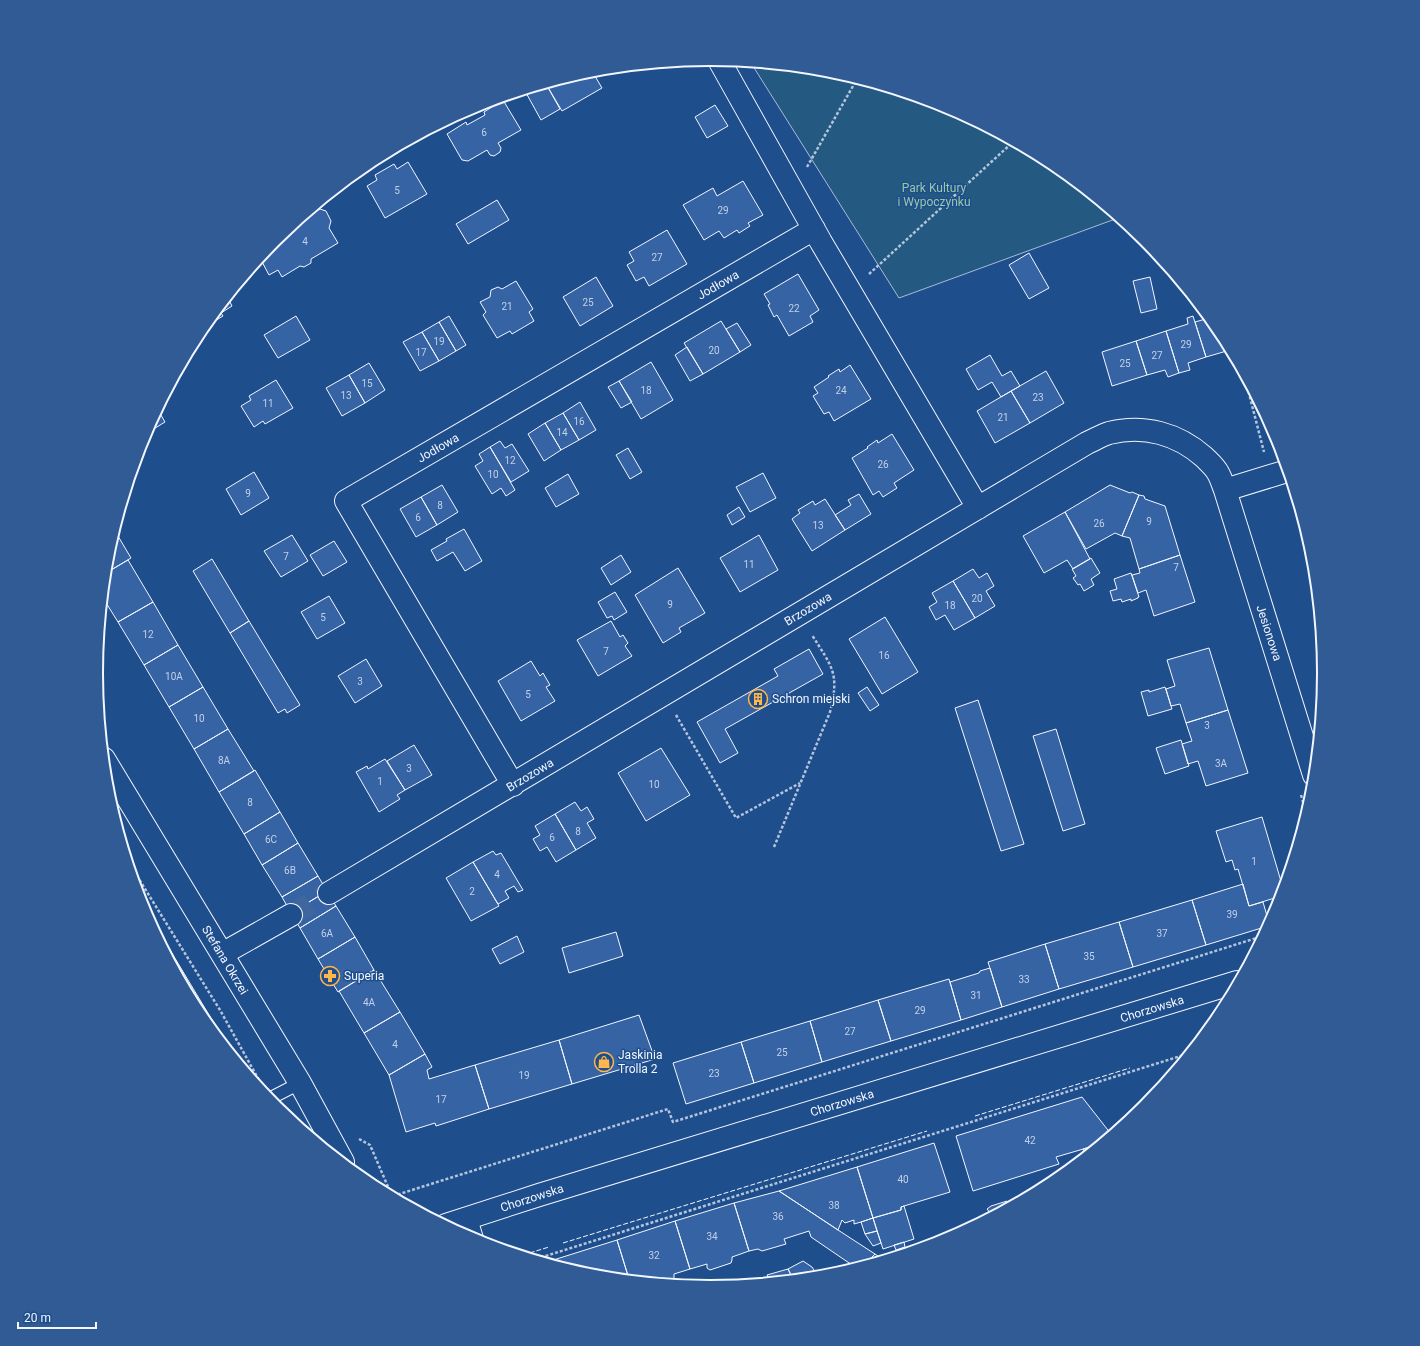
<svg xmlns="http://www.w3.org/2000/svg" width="1420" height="1346" viewBox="0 0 1420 1346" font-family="Roboto,sans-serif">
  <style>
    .green { fill: #245a82; stroke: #a8bbd7 }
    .building { fill: #3563a3; stroke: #f2f6ff }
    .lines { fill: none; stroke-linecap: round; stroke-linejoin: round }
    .minor-tunnel { stroke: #3f679d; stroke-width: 22; stroke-dasharray: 22 11; stroke-linecap: butt }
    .service-casing { stroke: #f2f6ff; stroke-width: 14 }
    .minor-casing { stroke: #f2f6ff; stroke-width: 24 }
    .secondary-casing { stroke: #f2f6ff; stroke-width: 24 }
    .path { stroke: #b3c4dc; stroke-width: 2.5; stroke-dasharray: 3 2; stroke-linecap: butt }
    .service { stroke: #1f4e8c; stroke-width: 12 }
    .minor { stroke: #1f4e8c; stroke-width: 22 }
    .secondary { stroke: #1f4e8c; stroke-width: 22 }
    .fence { stroke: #f2f6ff; stroke-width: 1; stroke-dasharray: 5 2; stroke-linecap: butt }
    .labels { text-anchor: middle; stroke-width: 3; stroke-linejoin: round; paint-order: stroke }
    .number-label { font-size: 10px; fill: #c3d1e8 }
    .park-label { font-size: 12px; fill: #97c8a6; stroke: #1f4e8c }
    .street-label { font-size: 12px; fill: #f2f6ff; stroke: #1f4e8c }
    .poi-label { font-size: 12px; fill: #f2f6ff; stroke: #1f4e8c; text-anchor: start }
    .rim { fill: none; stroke: #f2f6ff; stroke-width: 2 }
  </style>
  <rect width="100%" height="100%" fill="#1f4e8c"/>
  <!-- green -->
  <path class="green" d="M751,63L830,71L945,106L1051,163L1118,218L899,298Z"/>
  <!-- building -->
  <path class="building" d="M592,71L602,88L562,111L546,84Z
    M546,84L560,109L541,120L525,91Z
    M503,100L521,130L498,143L501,148L500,152L494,156L490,155L487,150L468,161L462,160L447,134L466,122L467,125L485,115L484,112Z
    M715,105L728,126L707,138L695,117Z
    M408,162L427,194L385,218L367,186L377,180L375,175L394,164L397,169Z
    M743,181L763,215L748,223L750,226L739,233L737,230L724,238L719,231L704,240L683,205L713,188L717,196Z
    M497,200L509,220L468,244L456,224Z
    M320,209L326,211L331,221L329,228L338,243L311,259V263L304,267L300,266L282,277L278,270L269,275L260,258L276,239L293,225Z
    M667,230L687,264L649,286L644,277L636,281L627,265L634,261L629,252Z
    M1029,253L1049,288L1029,299L1009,265Z
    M798,274L819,310L810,316L813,322L789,336L777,315L774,317L768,305L770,304L764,294Z
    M596,277L613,306L580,326L563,297Z
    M1150,277L1157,309L1141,313L1133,281Z
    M516,281L533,309L529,312L534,321L512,334L510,331L497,338L483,315L486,312L480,302L490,297L491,290L498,287L502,289Z
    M228,298L232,306L221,313L223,316L205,327V326Z
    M296,316L310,340L278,358L264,335Z
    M449,316L466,345L456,351L439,322Z
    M1193,316L1206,357L1188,363L1190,370L1179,373L1166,331L1188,324L1187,318Z
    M1209,318L1221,332L1230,350L1206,357L1195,322Z
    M721,321L740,352L703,374L684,343Z
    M439,322L456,351L439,361L422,332Z
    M737,323L751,345L740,352L726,329Z
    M1166,331L1179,373L1168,377L1165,370L1147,375L1136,341Z
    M422,332L439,361L420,371L403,342Z
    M1136,341L1147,375L1112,386L1102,352Z
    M687,347L703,374L690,381L675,355Z
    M990,355L1002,376L1011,371L1020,386L1001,397L992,382L978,390L966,369Z
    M651,362L673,400L641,419L619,381Z
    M369,363L385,390L365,403L349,375Z
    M850,365L871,399L834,421L829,412L824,414L813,396L818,393L814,387L829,377L828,376L839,369L840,372Z
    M1046,371L1064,403L1030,423L1011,391Z
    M349,375L365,403L342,416L326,388Z
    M276,380L293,408L265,424L263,421L254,427L241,406L251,400L249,396Z
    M619,381L632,402L621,408L608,387Z
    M1011,391L1030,423L995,443L977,411Z
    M580,402L596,430L579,440L563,413Z
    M158,410L165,422L152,430L149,425Z
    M563,413L579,440L561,450L545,423Z
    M545,423L561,450L544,461L528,434Z
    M149,425L152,430L145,434Z
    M892,434L914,470L894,483L897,488L883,497L879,491L873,495L852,458L868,448L867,447L877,440L878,443Z
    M500,441L505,448L512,444L529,471L511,482L490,447Z
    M490,447L515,490L506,496L501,488L492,494L475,466L483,461L479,454Z
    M628,448L642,472L630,479L616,455Z
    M254,472L269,498L241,515L226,489Z
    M763,473L776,498L750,512L736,487Z
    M568,474L579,494L556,507L545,488Z
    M442,485L458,512L437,525L421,497Z
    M1110,485L1130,493L1132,492L1139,495L1122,536L1115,533L1086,549L1065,512Z
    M859,494L871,514L845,530L835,515L851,505L848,500Z
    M1139,495L1144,496L1145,499L1165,506L1180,555L1139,569L1130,538L1122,536Z
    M421,497L437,525L416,537L400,509Z
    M825,499L845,530L812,551L792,519L800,513L798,510L813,501L815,505Z
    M739,507L745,517L732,525L727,515Z
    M1065,512L1090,559L1073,569L1067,560L1044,573L1023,536Z
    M464,529L482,561L465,571L453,552L437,561L431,550L447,541L446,539Z
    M115,531L131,558L106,573L108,553Z
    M292,535L308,561L281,577L264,551Z
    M759,535L778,570L740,592L720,558Z
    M334,541L347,562L323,576L310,555Z
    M621,555L631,572L611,585L601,568Z
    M1180,555L1195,602L1154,616L1146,590L1138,593L1132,575L1140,573L1139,569Z
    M1091,558L1100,573L1091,579L1094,585L1084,591L1080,584L1078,585L1073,578L1076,576L1072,569Z
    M212,559L249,621L230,633L193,571Z
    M128,560L153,602L118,622L103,598L106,573Z
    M678,568L705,613L679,628L681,632L663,643L635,595Z
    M973,569L979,578L987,573L994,586L986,591L995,606L975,618L953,581Z
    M1131,573L1139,597H1138V598L1131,601V599L1122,602L1121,599L1113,601L1110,591L1117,589L1114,579Z
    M953,581L975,618L954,630L945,615L936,620L929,607L937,602L932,593Z
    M615,592L627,612L614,620L612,616L607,618L598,602Z
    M329,596L345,623L317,639L301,612Z
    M153,602L178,645L144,665L118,622Z
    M885,617L918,672L882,694L849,639Z
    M249,621L300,705L287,713L285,709L278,713L230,633Z
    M611,621L620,637L623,635L628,643L625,646L632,656L598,676L577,640Z
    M178,645L203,687L169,707L144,665Z
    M1209,648L1228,710L1186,723L1180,704L1171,706L1166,689L1175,686L1167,660Z
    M809,649L823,674L725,729L738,753L720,763L697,722L778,676L774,669Z
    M366,659L382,686L355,703L338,676Z
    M531,661L540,676L543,673L550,685L546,687L555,701L521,721L498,681Z
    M203,687L228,729L194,749L169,707Z
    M867,687L879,705L870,711L858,693Z
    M1165,687L1172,709L1148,716L1141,692L1149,690V692Z
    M978,700L1024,844L1001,851L955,708Z
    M1228,710L1248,773L1206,786L1198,761L1188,764L1182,744L1192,741L1186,723Z
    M228,729L254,771L219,792L194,749Z
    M1056,729L1085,824L1063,831L1033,736Z
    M1181,740L1189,766L1165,774L1156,748Z
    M414,745L432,775L405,790L387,761Z
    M661,748L690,795L646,821L618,773Z
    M385,759L405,790L397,795L400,799L379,812L356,772L367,766L368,769Z
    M255,770L280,812L244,834L219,792Z
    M575,802L581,811L587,807L594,819L587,823L596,838L576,850L555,814Z
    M280,812L298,843L262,865L244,834Z
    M555,814L576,850L556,862L547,847L540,851L533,839L540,835L535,826Z
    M1262,817L1283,888L1281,896L1249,906L1238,869L1235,870L1232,860L1226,862L1216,831Z
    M298,843L318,876L282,897L262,865Z
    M493,851L496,855L501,853L523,890L518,892L514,886L505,891L509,898L498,904L473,862Z
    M473,862L499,906L471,921L446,878Z
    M318,876L327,891L291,913L282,897Z
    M1243,884L1249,906L1263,902L1269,923L1268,926L1206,945L1192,900Z
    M327,891L336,906L300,928L291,913Z
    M1192,900L1206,945L1133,967L1119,922Z
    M141,902L167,945L163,947L143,908Z
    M336,906L355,937L318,959L300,928Z
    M1119,922L1133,967L1059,989L1045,944Z
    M616,932L623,956L569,973L562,948Z
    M517,936L524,952L500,964L492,949Z
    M355,937L374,970L338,992L318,959Z
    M1045,944L1059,989L1002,1007L988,962Z
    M167,945L215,1025L210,1027L199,1014L163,947Z
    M990,968L1002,1007L961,1020L950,982L979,973L980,971Z
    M374,970L400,1012L364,1033L339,991Z
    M949,979L961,1020L891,1041L878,1000Z
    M878,1000L891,1041L822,1062L810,1021Z
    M400,1012L425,1054L389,1075L364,1033Z
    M639,1015L655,1059L572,1084L559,1040Z
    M810,1021L822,1062L754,1083L741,1042Z
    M215,1025L233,1055L210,1027Z
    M559,1040L572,1084L489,1109L475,1065Z
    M741,1042L754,1083L686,1104L673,1063Z
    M425,1054L432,1067L427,1070L429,1079L475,1065L489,1109L436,1126L435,1123L406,1132L389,1075Z
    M1082,1097L1111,1134L1097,1145L1056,1157L1059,1164L973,1191L956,1136Z
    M1111,1134L1086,1155L1083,1149L1097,1145Z
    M934,1143L950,1192L904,1206L901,1207V1210L873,1218L857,1167Z
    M857,1167L873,1218L861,1222L854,1224V1220L845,1223L842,1220L838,1230L779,1191Z
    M779,1191L838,1230L875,1254L865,1264L854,1268L855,1267L811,1237L809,1231L784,1239L786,1244L762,1251L758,1249L749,1251L734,1203Z
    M1007,1201L1011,1205L992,1215L987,1209L991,1206Z
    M734,1203L749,1251L732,1257V1260L731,1263L710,1270L707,1268V1264L690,1269L675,1221Z
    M904,1206L914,1239L883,1249L873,1218L901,1210V1207Z
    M873,1218L877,1231L865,1234L861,1222Z
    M675,1221L690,1269L674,1274V1279L664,1282L629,1279L617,1240Z
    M877,1231L881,1243L873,1246L865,1234Z
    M617,1240L629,1279L590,1275L547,1262Z
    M904,1242L905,1247L896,1250L894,1245Z
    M875,1254L882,1259L865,1264Z
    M803,1261L812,1267L818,1276L793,1279L788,1269Z
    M788,1269L793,1279L770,1281L767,1275Z"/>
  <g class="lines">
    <!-- minor-tunnel -->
    <path class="minor-tunnel" d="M291,915L329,893"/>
    <defs>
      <path id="service" d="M269,1099L300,1083"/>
      <path id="minor" d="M719,60L821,242L978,508
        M1225,490L1314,775
        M104,759L300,1083L343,1162
        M513,785L346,501L814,229
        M329,893L1087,443C1094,440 1102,435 1109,433C1144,424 1178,434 1204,457C1209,462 1215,467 1218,473C1221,478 1223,485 1225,490L1287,471
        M222,954L291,915
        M466,1219L472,1239"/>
      <path id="secondary" d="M446,1225L539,1195L1237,982"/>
    </defs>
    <!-- service casing -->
    <use href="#service" class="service-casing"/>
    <!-- minor casing -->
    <use href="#minor" class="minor-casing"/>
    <!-- secondary casing -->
    <use href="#secondary" class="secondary-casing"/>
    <!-- path -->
    <path class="path" d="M807,167L857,79
      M869,274L1013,142
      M1246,382L1264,452
      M676,715L736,818L800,783
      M101,727L106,735
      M1301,795L1306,812
      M774,847L830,712C840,673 832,667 812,635
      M129,863L220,1010L260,1082
      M359,1139L370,1145L392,1196
      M393,1196L668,1109L673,1122L1263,936
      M536,1259L1187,1054"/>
    <!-- service -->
    <use href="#service" class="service"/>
    <!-- minor -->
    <use href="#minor" class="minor"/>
    <!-- secondary -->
    <use href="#secondary" class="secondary"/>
    <!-- fence -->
    <path class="fence" d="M975,1116L1130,1068
      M563,1243L927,1131
      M523,1255L549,1247"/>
  </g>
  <!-- icons -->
  <defs>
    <symbol id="building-ring" viewBox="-11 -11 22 22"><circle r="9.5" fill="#1f4e8c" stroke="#ffb74d" stroke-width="1.5"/><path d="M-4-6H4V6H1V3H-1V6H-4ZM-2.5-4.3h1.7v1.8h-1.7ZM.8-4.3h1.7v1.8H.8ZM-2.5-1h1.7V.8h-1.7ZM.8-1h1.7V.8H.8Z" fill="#ffb74d"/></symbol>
    <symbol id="pharmacy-ring" viewBox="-11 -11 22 22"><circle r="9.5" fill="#1f4e8c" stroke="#ffb74d" stroke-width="1.5"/><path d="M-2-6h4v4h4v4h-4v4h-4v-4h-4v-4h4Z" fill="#ffb74d"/></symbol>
    <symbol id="shop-ring" viewBox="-11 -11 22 22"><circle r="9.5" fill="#1f4e8c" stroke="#ffb74d" stroke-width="1.5"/><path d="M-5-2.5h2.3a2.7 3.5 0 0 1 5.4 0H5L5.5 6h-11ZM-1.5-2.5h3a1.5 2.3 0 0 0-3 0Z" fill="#ffb74d"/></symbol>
  </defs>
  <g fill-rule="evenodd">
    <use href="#building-ring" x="747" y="688" width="22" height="22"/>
    <use href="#pharmacy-ring" x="319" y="965" width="22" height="22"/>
    <use href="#shop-ring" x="593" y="1051" width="22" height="22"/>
  </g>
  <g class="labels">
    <!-- number labels -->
    <g class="number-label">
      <text x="484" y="136">6</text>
      <text x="397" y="194">5</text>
      <text x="723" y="214">29</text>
      <text x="305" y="245">4</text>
      <text x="657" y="261">27</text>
      <text x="588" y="306">25</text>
      <text x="507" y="310">21</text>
      <text x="794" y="312">22</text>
      <text x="439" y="345">19</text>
      <text x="1186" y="348">29</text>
      <text x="714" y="354">20</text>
      <text x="421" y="356">17</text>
      <text x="1157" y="359">27</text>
      <text x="1125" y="367">25</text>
      <text x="367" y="387">15</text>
      <text x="646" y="394">18</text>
      <text x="841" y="394">24</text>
      <text x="346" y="399">13</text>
      <text x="1038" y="401">23</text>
      <text x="268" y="407">11</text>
      <text x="1003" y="421">21</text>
      <text x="579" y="425">16</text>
      <text x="562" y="436">14</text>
      <text x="510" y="464">12</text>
      <text x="883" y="468">26</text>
      <text x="493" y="478">10</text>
      <text x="248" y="497">9</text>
      <text x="440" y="509">8</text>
      <text x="418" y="521">6</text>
      <text x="1149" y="525">9</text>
      <text x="1099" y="527">26</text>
      <text x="818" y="529">13</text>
      <text x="286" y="560">7</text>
      <text x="749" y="568">11</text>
      <text x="1176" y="571">7</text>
      <text x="977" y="602">20</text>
      <text x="670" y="608">9</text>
      <text x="950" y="609">18</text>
      <text x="323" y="621">5</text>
      <text x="148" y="638">12</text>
      <text x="606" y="655">7</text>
      <text x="884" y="659">16</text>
      <text x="174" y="680">10A</text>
      <text x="360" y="685">3</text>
      <text x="528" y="698">5</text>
      <text x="199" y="722">10</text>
      <text x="1207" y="729">3</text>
      <text x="224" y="764">8A</text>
      <text x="1221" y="767">3A</text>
      <text x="409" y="772">3</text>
      <text x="380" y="785">1</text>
      <text x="654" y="788">10</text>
      <text x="250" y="806">8</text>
      <text x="578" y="835">8</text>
      <text x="552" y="841">6</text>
      <text x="271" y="843">6C</text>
      <text x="1254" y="865">1</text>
      <text x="290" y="874">6B</text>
      <text x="497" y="878">4</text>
      <text x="472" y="895">2</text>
      <text x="1232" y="918">39</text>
      <text x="327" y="937">6A</text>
      <text x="1162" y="937">37</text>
      <text x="1089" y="960">35</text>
      <text x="1024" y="983">33</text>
      <text x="976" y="999">31</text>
      <text x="369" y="1006">4A</text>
      <text x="920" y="1014">29</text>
      <text x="850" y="1035">27</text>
      <text x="395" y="1048">4</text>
      <text x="782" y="1056">25</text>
      <text x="714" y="1077">23</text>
      <text x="524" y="1079">19</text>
      <text x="441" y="1103">17</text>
      <text x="1030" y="1144">42</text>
      <text x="903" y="1183">40</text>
      <text x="834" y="1209">38</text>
      <text x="778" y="1220">36</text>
      <text x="712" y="1240">34</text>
      <text x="654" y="1259">32</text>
    </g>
    <!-- park labels -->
    <g class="park-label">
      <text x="934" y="192">Park Kultury<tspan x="934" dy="14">i Wypoczynku</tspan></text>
    </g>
    <!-- street labels -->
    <g class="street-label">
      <text transform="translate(718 285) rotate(-30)" y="4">Jodłowa</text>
      <text transform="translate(438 448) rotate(-30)" y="4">Jodłowa</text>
      <text transform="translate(808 609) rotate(-31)" y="4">Brzozowa</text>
      <text transform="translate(1269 633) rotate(72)" y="4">Jesionowa</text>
      <text transform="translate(530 775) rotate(-31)" y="4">Brzozowa</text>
      <text transform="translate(225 960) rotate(59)" y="4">Stefana Okrzei</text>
      <text transform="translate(1152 1009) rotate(-17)" y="4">Chorzowska</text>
      <text transform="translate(842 1103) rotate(-17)" y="4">Chorzowska</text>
      <text transform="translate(532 1198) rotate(-18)" y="4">Chorzowska</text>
    </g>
    <!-- poi labels -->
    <g class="poi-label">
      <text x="772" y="703">Schron miejski</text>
      <text x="344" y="980">Superia</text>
      <text x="618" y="1059">Jaskinia<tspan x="618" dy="14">Trolla 2</tspan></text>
    </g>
  </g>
  <!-- crop -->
  <path d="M0 0H1420V1346H0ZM103 673a607 607 0 1 1 1214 0a607 607 0 1 1-1214 0Z" fill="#305b95" fill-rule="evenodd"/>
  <path class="rim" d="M103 673a607 607 0 1 1 1214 0a607 607 0 1 1-1214 0Z"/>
  <!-- scale -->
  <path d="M18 1322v6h78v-6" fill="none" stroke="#f2f6ff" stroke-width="2"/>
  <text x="24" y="1322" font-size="12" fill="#f2f6ff" stroke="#1f4e8c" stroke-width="3" paint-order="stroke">20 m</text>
</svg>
